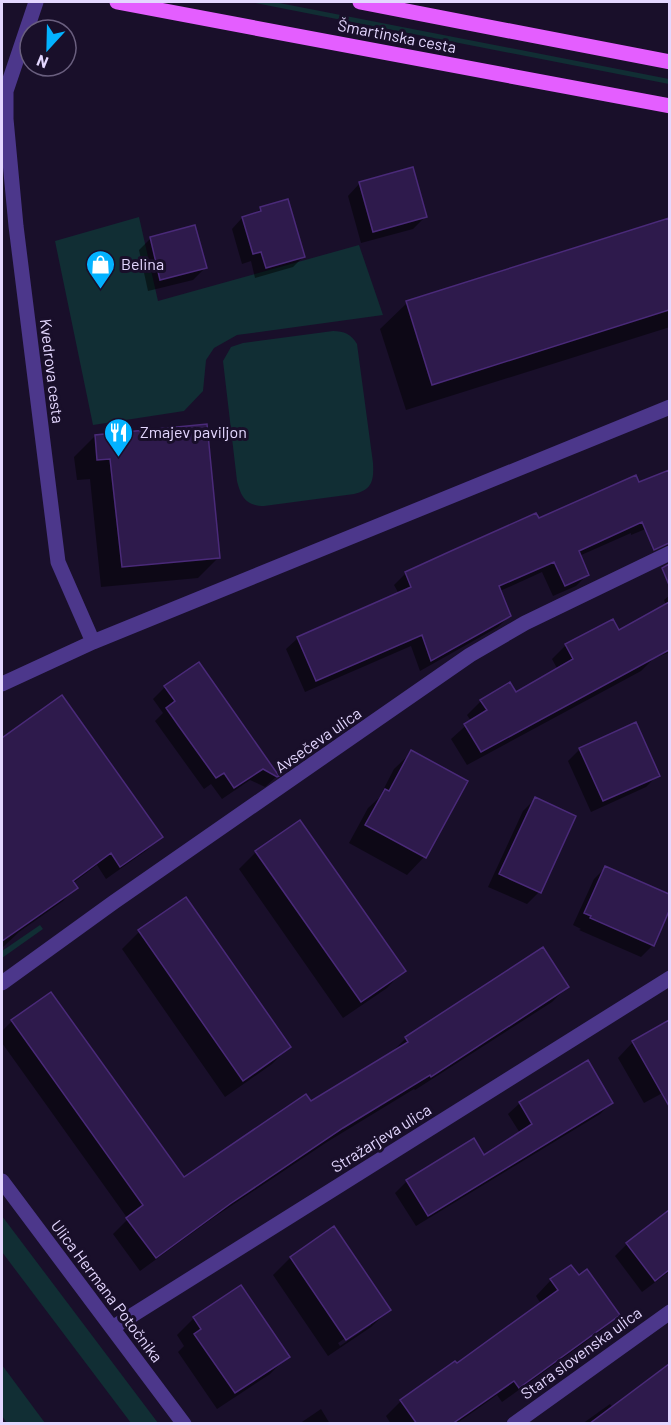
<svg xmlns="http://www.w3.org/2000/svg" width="671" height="1425" viewBox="0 0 671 1425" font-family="Barlow,sans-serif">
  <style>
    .green { fill: #112e34 }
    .shadow { fill: #0007; fill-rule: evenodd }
    .building { fill: #2e1a4c; stroke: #4a2a79; stroke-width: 1.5 }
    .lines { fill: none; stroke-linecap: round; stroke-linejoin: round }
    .street { stroke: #4c378b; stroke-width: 15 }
    .primary { stroke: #e45eff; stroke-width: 15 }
    .labels { text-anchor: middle; stroke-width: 6; stroke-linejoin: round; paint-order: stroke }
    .street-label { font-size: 16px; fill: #e4d7ff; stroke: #190f2a }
    .poi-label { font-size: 16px; fill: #e4d7ff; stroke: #190f2a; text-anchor: start }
  </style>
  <rect width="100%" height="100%" fill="#190f2a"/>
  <!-- green -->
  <path class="green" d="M250,2H274L669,79V84Z
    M139,217L158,301L359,245L383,315L237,335L214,348L206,360L203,391L184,411L93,425L55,241Z
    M333,331C344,331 351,334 357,344L373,463C374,481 372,490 354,494L264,506C246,506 241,497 237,481L223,361L231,347L243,343Z
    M40,925L43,929L2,958V951Z
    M2,1216L158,1423H131L2,1252Z
    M2,1365L45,1423H7L2,1416Z"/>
  <!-- shadow -->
  <path class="shadow" d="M360,183L425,217L413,229L361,243L348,196Z
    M261,208L303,257L293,267L255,278L251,261L242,264L232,229L242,218L254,215Z
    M670,219V327L406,410L380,329L407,303Z
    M151,238L205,268L193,280L148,291L139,250Z
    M95,436L219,557L198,578L101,587L90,479L77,480L74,457Z
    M670,471V519L631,535V533L579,556L588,574L576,586L553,596L542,572L500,591L510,615L498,627L420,671L411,646L305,692L286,649L298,638L399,594L394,585L406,573L538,520Z
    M670,595V652L653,659L641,671L467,765L451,739L471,721L467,715L481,701L516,694L558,670L552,659L566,645L618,632L666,605L664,600Z
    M165,687L277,776L265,787L250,780L222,799L211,784L204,789L155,721L163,713L153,699Z
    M6,740L161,837L147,850L106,879L97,865L73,883L76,887L63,901L19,932L2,948V743Z
    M580,749L658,775L646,787L591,812L568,761Z
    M412,752L466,781L424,857L407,875L349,843L368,808L379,798L394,769Z
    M535,799L574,817L539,892L527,904L488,887L523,811Z
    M256,852L404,970L387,988L343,1018L239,869Z
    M606,867L670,895V907L653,945L641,957L579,930L581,929L573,925L594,879Z
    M139,932L289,1047L272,1064L225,1097L122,949Z
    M567,987L552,1002L415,1090L414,1089L327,1142L213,1218L140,1271L113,1234L128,1219L2,1043V1031L12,1021L50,994L183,1179L391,1053L406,1038Z
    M670,1021V1089L644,1103L618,1058L633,1042Z
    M612,1102L600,1114L416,1226L395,1193L407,1181L473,1140L483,1157L520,1133L508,1114L520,1103Z
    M668,1214L670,1216V1271L642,1292L615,1256L627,1244Z
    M334,1228L389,1310L371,1327L328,1356L273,1275L290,1258ZM371,1321V1325L340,1346L338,1343Z
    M578,1277L618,1315L602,1330L502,1402L497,1395L456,1424H391L386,1416L401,1401L456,1365L541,1304L536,1296L551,1280Z
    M194,1318L288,1356L270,1374L217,1409L178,1352L184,1346L177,1335Z
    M670,1366V1420L664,1424H582L610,1404L613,1408Z
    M321,1409L330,1424H299Z"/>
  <!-- building -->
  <path class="building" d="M413,167L427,217L373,232L359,182Z
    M288,199L305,257L266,268L261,252L253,254L242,217L261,211L260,207Z
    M669,218V310L432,385L406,301Z
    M195,225L207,268L160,280L150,237Z
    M207,424L220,558L122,567L110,459L97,460L95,435Z
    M669,470V543L654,550L642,522L579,551L589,575L565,586L554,562L499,586L511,616L431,661L422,635L316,681L297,637L411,587L405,572L451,551L536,513L539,518L636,475L639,482Z
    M669,564V585L662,568Z
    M669,602V650L481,752L464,724L487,710L480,700L510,682L516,692L573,659L565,644L613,619L619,630Z
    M199,662L279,776L277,777L263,769L234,788L224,773L216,778L178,725L166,708L175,701L164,686Z
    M62,695L163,837L120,867L111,853L73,881L78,888L2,941V738Z
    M636,722L660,776L603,801L579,748Z
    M411,750L468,781L426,858L365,825L385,789L389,791Z
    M535,797L576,816L541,893L499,874Z
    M300,820L406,971L361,1002L255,851Z
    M605,866L669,894V911L654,946L590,918L591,916L584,913Z
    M186,897L291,1047L243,1081L138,930Z
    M543,947L569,987L431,1077L430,1075L343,1128L230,1204L156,1258L126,1218L143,1205L11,1020L51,992L184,1177L306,1094L311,1101L408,1042L405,1037Z
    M669,1020V1106L632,1041Z
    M588,1060L613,1103L428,1216L406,1180L474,1138L484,1155L532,1124L519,1102Z
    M669,1210V1270L655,1281L626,1243Z
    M334,1226L391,1310L346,1340L290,1257Z
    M571,1265L579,1275L587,1269L620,1315L519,1388L514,1381L452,1424H417L400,1400L455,1361L457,1363L558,1290L550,1279Z
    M241,1285L290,1357L235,1393L194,1334L201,1329L193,1317Z
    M669,1364V1424H589Z"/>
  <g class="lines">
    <!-- street -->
    <path class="street" d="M36,2L6,91V119L16,226L58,562L93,642
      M2,684L93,642L670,407
      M2,983L114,902L470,655L525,623L670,553
      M2,1181L184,1424
      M112,1328L670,978
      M514,1424L670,1312"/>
    <!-- primary -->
    <path class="primary" d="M117,2L670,106
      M360,2L670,62"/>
  </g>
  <!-- icons -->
  <defs>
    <symbol id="shop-pin" viewBox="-11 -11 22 30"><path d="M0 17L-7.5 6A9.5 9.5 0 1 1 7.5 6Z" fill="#03b2ff" stroke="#190f2a"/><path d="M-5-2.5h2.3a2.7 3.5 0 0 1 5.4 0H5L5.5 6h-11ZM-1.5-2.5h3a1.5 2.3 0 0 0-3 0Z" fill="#fff"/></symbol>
    <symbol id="restaurant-pin" viewBox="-11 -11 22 30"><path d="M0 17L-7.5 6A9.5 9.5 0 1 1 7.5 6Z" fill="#03b2ff" stroke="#190f2a"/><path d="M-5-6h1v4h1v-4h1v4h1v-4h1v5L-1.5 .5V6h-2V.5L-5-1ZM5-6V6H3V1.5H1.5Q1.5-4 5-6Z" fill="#fff"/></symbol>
  </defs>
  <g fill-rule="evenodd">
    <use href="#shop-pin" x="84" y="248" width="33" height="45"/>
    <use href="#restaurant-pin" x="102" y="416" width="33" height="45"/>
  </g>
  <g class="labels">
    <!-- street labels -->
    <g class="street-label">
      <text transform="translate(397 36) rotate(11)" y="6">Šmartinska cesta</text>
      <text transform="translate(52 371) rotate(83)" y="6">Kvedrova cesta</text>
      <text transform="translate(318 740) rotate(-35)" y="6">Avsečeva ulica</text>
      <text transform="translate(381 1138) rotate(-32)" y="6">Stražarjeva ulica</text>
      <text transform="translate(107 1291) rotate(53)" y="6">Ulica Hermana Potočnika</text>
      <text transform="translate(581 1353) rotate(-36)" y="6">Stara slovenska ulica</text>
    </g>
    <!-- poi labels -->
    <g class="poi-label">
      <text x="121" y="270">Belina</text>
      <text x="140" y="438">Zmajev paviljon</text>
    </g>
  </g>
  <!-- border -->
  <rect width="671" height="1425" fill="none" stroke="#e4d7ff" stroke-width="6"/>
  <!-- north arrow -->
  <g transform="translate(48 48) rotate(202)"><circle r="28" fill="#190f2a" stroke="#6a5f7f" stroke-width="1.5"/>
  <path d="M0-4.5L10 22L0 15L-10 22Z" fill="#03b2ff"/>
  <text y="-9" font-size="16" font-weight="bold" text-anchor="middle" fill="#e4d7ff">N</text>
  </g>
</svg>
